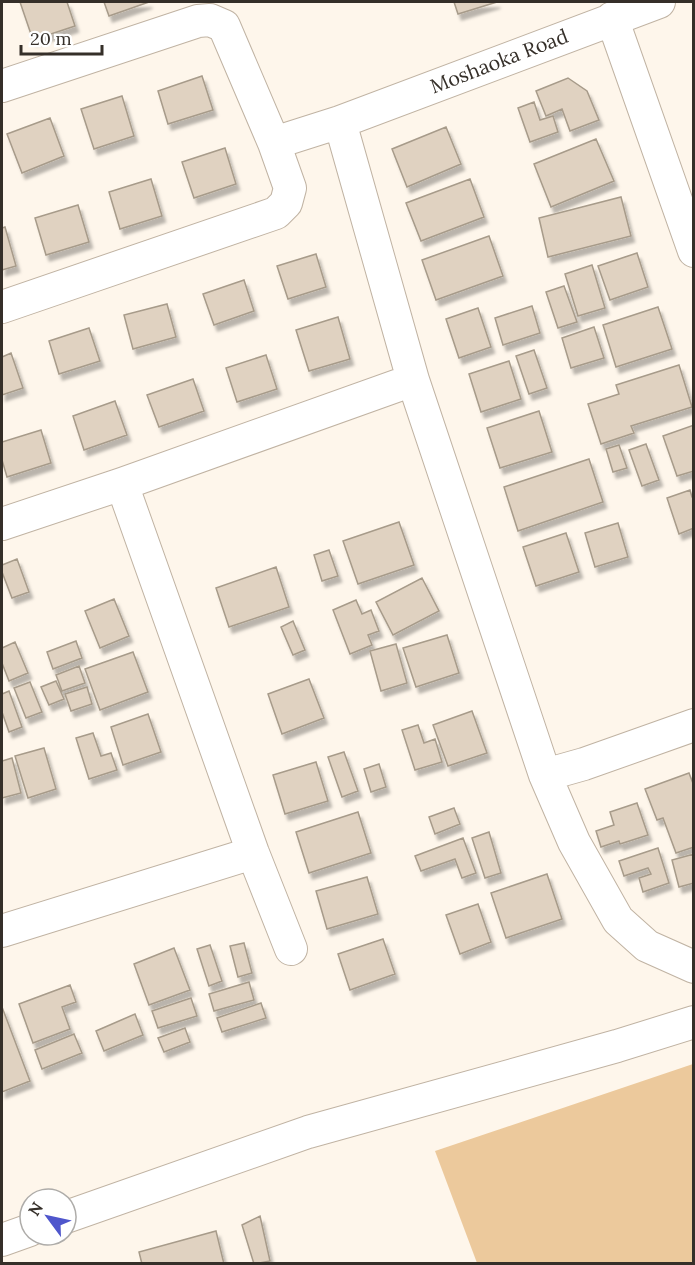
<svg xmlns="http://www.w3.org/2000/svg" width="695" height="1265" viewBox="0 0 695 1265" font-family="Lora,serif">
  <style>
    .green { fill: #ecc99c }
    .building { fill: #e0d2c1; stroke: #a79b8a; stroke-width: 1.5; filter: url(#shadow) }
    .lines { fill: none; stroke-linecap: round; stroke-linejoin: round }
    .minor-casing { stroke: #c0b3a3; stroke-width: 34 }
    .minor { stroke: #fff; stroke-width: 32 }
    .labels { text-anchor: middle; stroke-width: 4.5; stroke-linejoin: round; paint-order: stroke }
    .street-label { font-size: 20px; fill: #352f29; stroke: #fff }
  </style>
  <defs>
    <filter id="shadow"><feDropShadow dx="3.5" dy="6" stdDeviation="1.5" flood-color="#0004"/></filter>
  </defs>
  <rect width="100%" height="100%" fill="#fef6eb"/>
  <!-- green -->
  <path class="green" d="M693,1064V1263H477L435,1151Z"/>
  <!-- building -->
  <path class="building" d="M20,2H67L75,26L33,40Z
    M104,2H149L109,16Z
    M454,2H497L458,14Z
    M202,76L213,110L168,124L158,91Z
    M568,78L587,91L599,120L570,131L562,109L546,116L536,91Z
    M122,96L134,136L94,149L81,109Z
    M534,102L540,120L553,116L558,132L530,142L518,108Z
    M50,118L64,156L22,173L7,134Z
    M446,127L461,164L407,187L392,149Z
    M596,139L614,181L551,207L534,164Z
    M225,148L236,184L194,198L182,162Z
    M151,179L162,216L120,229L109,192Z
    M470,179L484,217L421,241L406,203Z
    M621,197L631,236L548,257L539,218Z
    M78,205L89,242L46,255L35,218Z
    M5,227L16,266L2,270V228Z
    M489,236L503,276L436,300L422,260Z
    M637,253L648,287L610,300L598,266Z
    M316,254L326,287L288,299L277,266Z
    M592,265L605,308L578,316L565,274Z
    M244,280L254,311L214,325L203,294Z
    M564,286L577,322L558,328L546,292Z
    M167,304L176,337L133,349L124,315Z
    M532,306L540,333L503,345L495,318Z
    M658,307L672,349L616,367L603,325Z
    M478,308L491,347L459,358L446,319Z
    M338,317L350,359L309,371L296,330Z
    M594,327L604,358L571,368L562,338Z
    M89,328L100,361L59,374L49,341Z
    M534,350L547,388L529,394L516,356Z
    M11,353L23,388L2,395V357Z
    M266,355L277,389L237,402L226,368Z
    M509,361L521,399L481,412L469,374Z
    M679,365L692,407L631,426L634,433L601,444L588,404L619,394L616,385Z
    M193,379L204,411L159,427L147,395Z
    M115,401L127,435L84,450L73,416Z
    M539,411L552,452L500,468L487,428Z
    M694,425V471L677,476L663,436Z
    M41,430L51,463L7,477L2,460V442Z
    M646,444L659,480L642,486L629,450Z
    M619,445L627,468L613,472L606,449Z
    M589,459L603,502L518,531L504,487Z
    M690,490L692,497H694V528L679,534L667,498Z
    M399,522L414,565L358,584L343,541Z
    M618,523L628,557L595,567L585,533Z
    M566,533L579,572L536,586L523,547Z
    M329,550L338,576L322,581L314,555Z
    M17,559L29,592L12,598L2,572V565Z
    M276,567L289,607L229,627L216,588Z
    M422,578L439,611L393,635L376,602Z
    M114,599L129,636L100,648L85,611Z
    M356,600L362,614L371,610L379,631L368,635L372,645L350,654L333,610Z
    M293,621L305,650L293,655L281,627Z
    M447,635L459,673L416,687L403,648Z
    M76,641L82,658L53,669L47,652Z
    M15,642L28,673L9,681L2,663V648Z
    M396,644L407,683L381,691L370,651Z
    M133,652L148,692L100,710L85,669Z
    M79,666L85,683L62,691L56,675Z
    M309,679L324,718L282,734L268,694Z
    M56,681L64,699L49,705L41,687Z
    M30,682L42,712L26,718L14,688Z
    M87,687L92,704L71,711L65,694Z
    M9,691L22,727L9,732L2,712V694Z
    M472,711L487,753L448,766L433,725Z
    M148,714L161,752L123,765L111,727Z
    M418,725L424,743L435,739L442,762L415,770L402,730Z
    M93,733L101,756L111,753L117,770L89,779L76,738Z
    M44,748L56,789L28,798L15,756Z
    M344,752L358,791L342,797L328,757Z
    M12,758L21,793L2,798V761Z
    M316,762L328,801L285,814L273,775Z
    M379,764L386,787L371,792L364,769Z
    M689,773L694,786V847L676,853L663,818L657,820L645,789Z
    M637,803L648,835L620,844L619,841L601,847L596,831L614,825L610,812Z
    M454,808L460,824L435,834L429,817Z
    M358,812L371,853L309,873L296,832Z
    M489,832L501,873L485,878L472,838Z
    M463,838L476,873L462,878L455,859L421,871L415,856Z
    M658,848L669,883L643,892L639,878L651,874L648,868L624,876L619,861Z
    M694,854V883L679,887L672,860Z
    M547,874L562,919L506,938L491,893Z
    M367,877L378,914L327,929L316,891Z
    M478,904L491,942L460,954L446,915Z
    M383,939L395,974L350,990L338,954Z
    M244,943L252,973L238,977L230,946Z
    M210,945L222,981L209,986L197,949Z
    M174,948L190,990L149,1005L134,964Z
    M249,982L254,1000L214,1011L209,994Z
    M70,985L76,1002L62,1007L70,1029L33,1043L19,1004Z
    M191,998L197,1016L158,1028L152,1011Z
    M261,1003L266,1018L222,1032L217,1018Z
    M2,1007L30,1081L2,1092Z
    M135,1014L143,1035L104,1051L96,1031Z
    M185,1028L190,1042L164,1052L158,1038Z
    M74,1034L82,1053L42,1069L35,1050Z
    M260,1216L270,1261L254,1264L242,1225Z
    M216,1231L224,1264H142L139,1252Z"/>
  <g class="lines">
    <defs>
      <path id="minor" d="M612,18L694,251
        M2,86L198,21L210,20L224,26L274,143L290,188L286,203L276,213L2,307
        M340,122L413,380L545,775L574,842L618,920L647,946L694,967
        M274,143L340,122L659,2
        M122,484L253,853L291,949
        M2,524L122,484L413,380
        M545,775L584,764L694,725
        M2,931L253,853
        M66,1217L308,1132L617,1046L694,1022
        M2,1240L30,1230"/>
    </defs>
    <!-- minor casing -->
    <use href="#minor" class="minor-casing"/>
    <!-- minor -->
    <use href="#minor" class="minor"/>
  </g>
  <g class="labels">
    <!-- street labels -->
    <g class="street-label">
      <text transform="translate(499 61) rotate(-21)" y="7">Moshaoka Road</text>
    </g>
  </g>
  <!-- border -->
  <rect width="695" height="1265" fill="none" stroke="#352f29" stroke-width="6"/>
  <!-- north arrow -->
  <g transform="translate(48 1217) rotate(303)"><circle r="28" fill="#ffffff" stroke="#aeaca9" stroke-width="1.5"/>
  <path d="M0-4.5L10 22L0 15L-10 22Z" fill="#4f56cc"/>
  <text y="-9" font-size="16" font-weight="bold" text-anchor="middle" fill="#352f29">N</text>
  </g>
  <!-- scale -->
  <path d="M21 45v9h81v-9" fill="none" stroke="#352f29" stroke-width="3"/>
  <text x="30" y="45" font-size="18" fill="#352f29" stroke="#ffffff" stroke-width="4.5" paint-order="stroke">20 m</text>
</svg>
